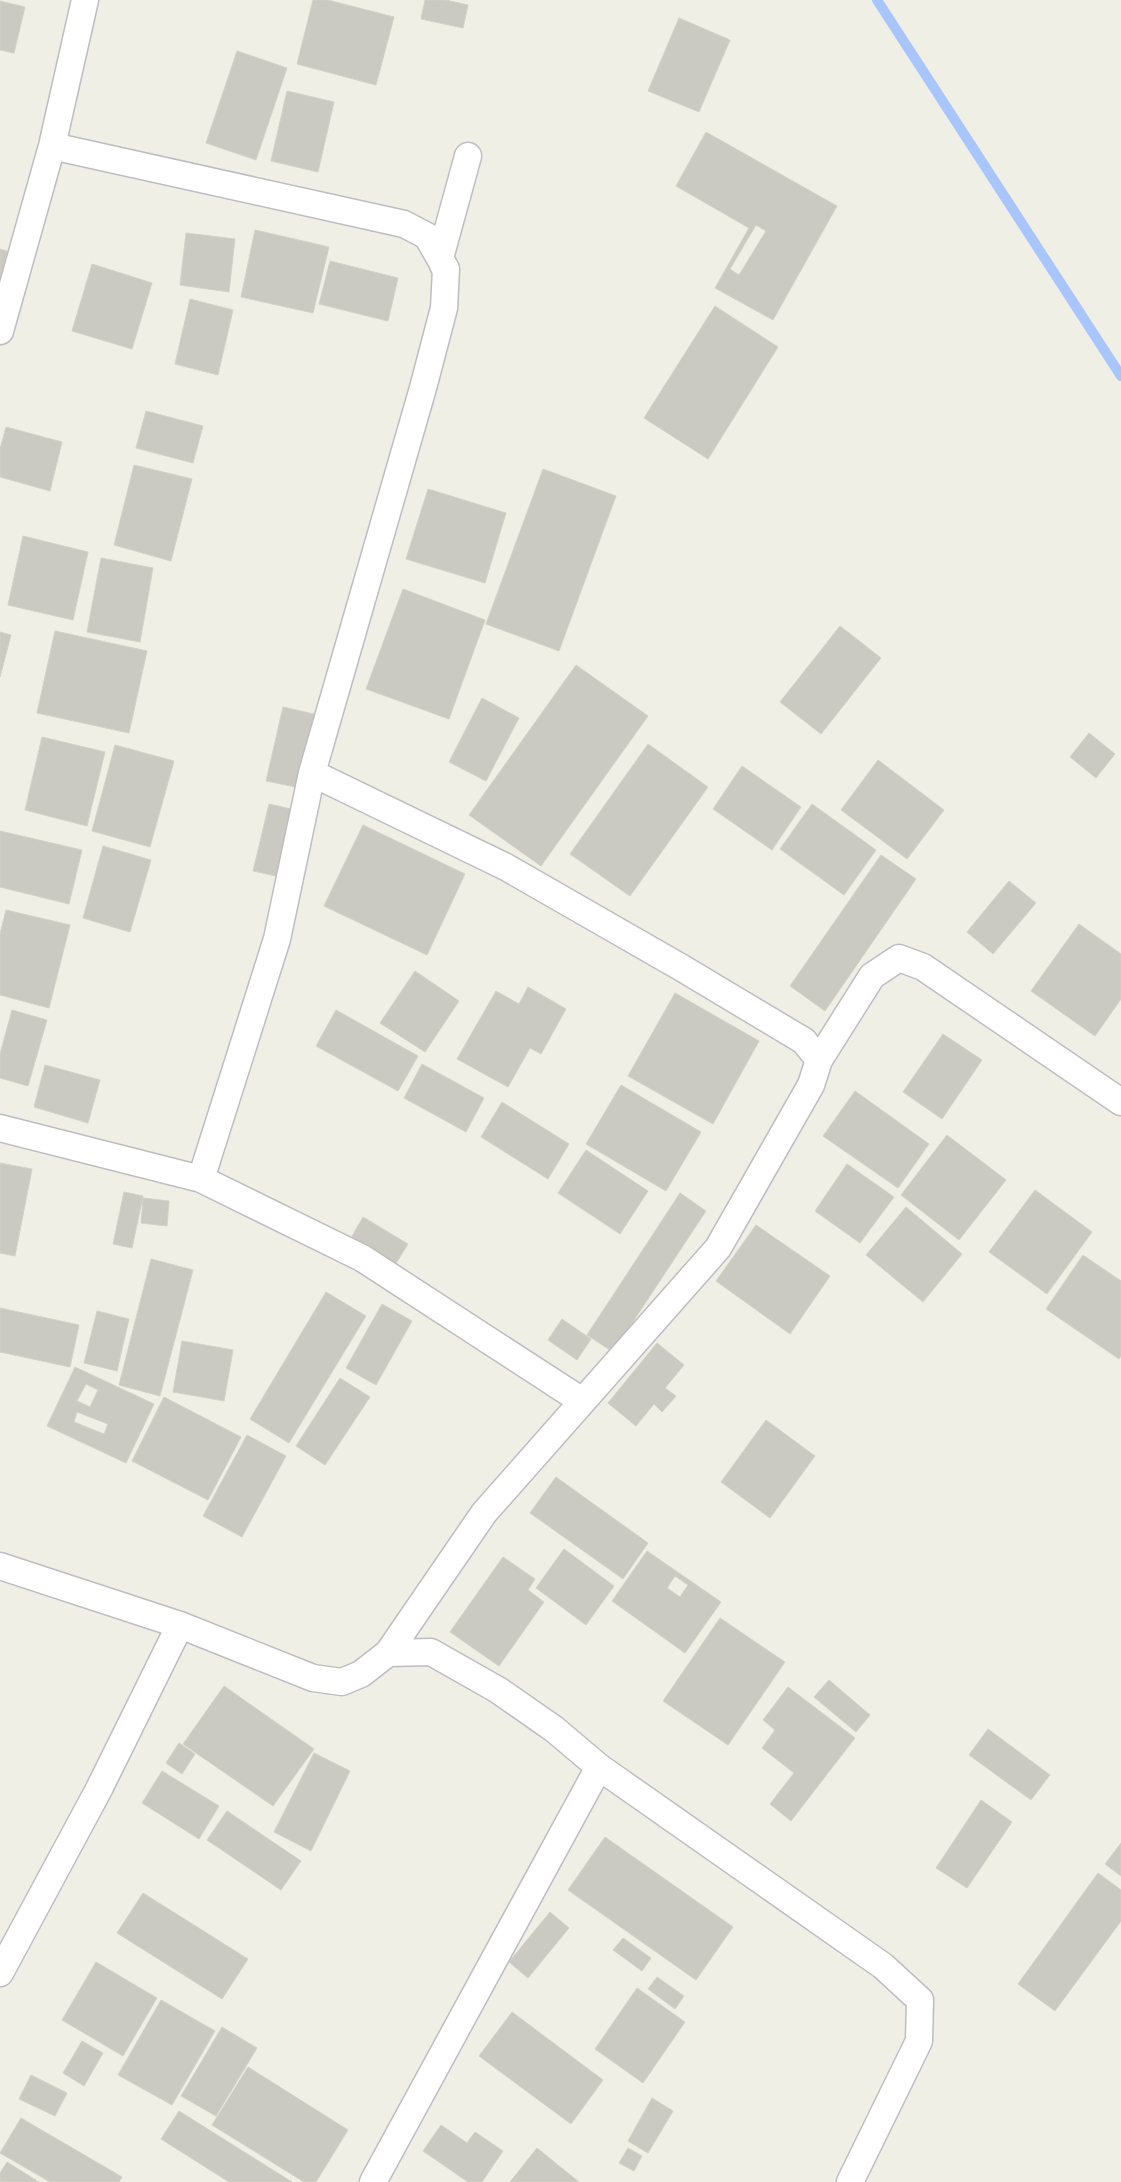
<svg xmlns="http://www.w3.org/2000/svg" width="1121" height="2182" viewBox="0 0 1121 2182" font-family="Quicksand,sans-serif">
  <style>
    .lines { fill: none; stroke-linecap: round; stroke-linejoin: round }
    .stream { stroke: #a8c5fc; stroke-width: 10 }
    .building { fill: #cac9c2; stroke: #d3d2c4; fill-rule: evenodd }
    .street-casing { stroke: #bdbdc3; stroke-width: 29 }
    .street { stroke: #fff; stroke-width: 26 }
  </style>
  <rect width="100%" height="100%" fill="#efefe5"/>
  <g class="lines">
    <!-- stream -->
    <path class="stream" d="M877,0L1121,376"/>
  </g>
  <!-- building -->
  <path class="building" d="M313,0H328L394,17L376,85L297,64Z
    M425,0H446L468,5L463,28L421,19Z
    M0,1L25,7L14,53L0,50Z
    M679,18L730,40L699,112L648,91Z
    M237,51L287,68L256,160L206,143Z
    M287,91L334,102L318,172L271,161Z
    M706,132L837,206L773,320L715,288L749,228L676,186ZM756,225L766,231L739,275L730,269Z
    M255,230L329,247L313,313L241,297Z
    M186,233L235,239L229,292L180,285Z
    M0,249L7,251L0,283Z
    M330,261L398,278L388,321L319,304Z
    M92,264L152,283L132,349L72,331Z
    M190,299L233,310L218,375L175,364Z
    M715,306L778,347L708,459L644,418Z
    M146,411L203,426L193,463L136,448Z
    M6,427L62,442L50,491L0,477V449Z
    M134,465L192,479L171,561L114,545Z
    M543,469L616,496L559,651L486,624Z
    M428,489L506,513L485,583L406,559Z
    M23,536L88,552L73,620L8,605Z
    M101,558L153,568L140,642L87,632Z
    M403,589L485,620L449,719L366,689Z
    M840,626L881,658L821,734L780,702Z
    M55,631L147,651L129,733L37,713Z
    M0,632L11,635L0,677Z
    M576,665L648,716L541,866L469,815Z
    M482,698L519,718L486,781L449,762Z
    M283,707L318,715L301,788L266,781Z
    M1089,733L1115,754L1096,778L1070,757Z
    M42,737L105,752L87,826L25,810Z
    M648,744L708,787L630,896L570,854Z
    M115,745L174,761L150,847L92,831Z
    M878,760L944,810L907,859L841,810Z
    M742,766L801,807L772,850L713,809Z
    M269,804L300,811L285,878L253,871Z
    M812,804L876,850L844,895L780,849Z
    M363,825L465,874L427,955L324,906Z
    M0,831L82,850L69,904L0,887Z
    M103,846L151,860L130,932L83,918Z
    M881,855L916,879L825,1011L790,986Z
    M1009,881L1036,903L993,954L967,932Z
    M6,910L70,925L49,1008L0,995V934Z
    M1079,924L1121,954V999L1095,1036L1031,991Z
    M415,971L459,1001L425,1052L380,1023Z
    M528,987L566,1009L541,1054L530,1048L508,1087L457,1059L496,991L519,1004Z
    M675,993L759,1041L713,1124L628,1076Z
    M12,1010L47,1020L28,1086L0,1078V1054Z
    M336,1010L418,1056L398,1091L316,1046Z
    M943,1034L982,1060L942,1119L903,1092Z
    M422,1064L484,1098L466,1132L404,1098Z
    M45,1065L100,1080L88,1123L34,1107Z
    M621,1085L701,1132L666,1191L586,1144Z
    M855,1091L929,1144L898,1188L823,1136Z
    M502,1102L569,1144L548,1179L481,1137Z
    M947,1135L1006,1180L959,1240L901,1195Z
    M586,1150L648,1191L620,1234L558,1193Z
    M0,1163L32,1169L15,1256L0,1253Z
    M847,1164L894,1197L860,1243L815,1211Z
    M1035,1190L1092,1232L1047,1294L989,1252Z
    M124,1192L143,1196L132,1248L113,1244Z
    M680,1193L706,1211L613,1352L587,1335Z
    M143,1198L169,1201L167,1226L141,1223Z
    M906,1207L962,1254L923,1302L866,1255Z
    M363,1217L408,1244L395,1265L351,1238Z
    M756,1225L830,1276L790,1334L716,1281Z
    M1083,1255L1121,1281V1356L1119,1359L1046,1309Z
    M151,1259L193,1270L160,1396L119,1385Z
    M326,1292L366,1316L289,1443L250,1419Z
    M382,1304L412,1321L376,1385L346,1368Z
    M0,1308L79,1325L70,1367L0,1352Z
    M97,1311L129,1319L117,1371L84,1363Z
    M562,1319L591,1339L577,1360L548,1340Z
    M182,1341L233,1350L224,1401L173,1392Z
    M657,1343L684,1365L665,1388L676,1396L662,1412L654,1404L636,1426L608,1403Z
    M75,1367L154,1404L126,1463L47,1426ZM86,1384L98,1390L90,1407L77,1401ZM77,1412L108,1424L104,1434L74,1422Z
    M340,1378L370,1397L325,1465L296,1446Z
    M164,1397L241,1437L208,1500L132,1461Z
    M766,1420L815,1456L770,1518L721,1482Z
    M247,1435L286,1456L242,1537L203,1516Z
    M556,1477L648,1543L623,1579L530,1513Z
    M564,1549L614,1586L586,1625L536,1588Z
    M647,1551L721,1602L685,1653L612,1601ZM675,1576L688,1585L680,1597L667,1588Z
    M503,1557L535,1579L528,1590L544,1602L499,1666L450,1632Z
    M720,1618L785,1662L728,1745L663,1701Z
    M829,1680L870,1715L856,1732L814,1697Z
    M224,1686L314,1749L273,1806L183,1744Z
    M788,1687L855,1738L791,1821L770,1804L794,1773L762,1748L775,1730L763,1720Z
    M988,1729L1050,1775L1031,1800L969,1755Z
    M179,1743L195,1754L182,1774L166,1763Z
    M314,1753L350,1771L311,1851L274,1832Z
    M162,1771L219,1806L199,1839L142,1803Z
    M981,1800L1012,1822L967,1888L936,1868Z
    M227,1811L301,1861L281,1890L207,1840Z
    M605,1837L733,1927L696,1980L568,1890Z
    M1121,1843V1876L1105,1864Z
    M1098,1873L1121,1890V1921L1055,2011L1018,1984Z
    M143,1893L248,1959L222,1999L117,1933Z
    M550,1912L569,1928L528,1978L509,1962Z
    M623,1938L651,1958L642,1971L613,1950Z
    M96,1962L157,1998L123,2056L62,2020Z
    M657,1977L684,1996L675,2009L648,1989Z
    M637,1988L685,2022L643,2083L595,2049Z
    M161,2000L215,2031L172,2105L118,2075Z
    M512,2012L603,2080L571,2124L479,2056Z
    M222,2027L257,2048L216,2116L181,2096Z
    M82,2041L103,2053L84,2086L63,2073Z
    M248,2067L348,2130L316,2182H304L212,2125Z
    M31,2075L67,2093L55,2116L19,2099Z
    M652,2098L673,2111L648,2153L628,2141Z
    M179,2111L292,2182H229L161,2139Z
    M21,2118L122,2177L119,2182H50L0,2153Z
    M441,2125L467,2143L475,2132L503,2151L482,2182H468L423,2151Z
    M537,2148L579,2182H510Z
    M628,2148L642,2156L634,2171L619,2163Z
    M7,2162L39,2182H0V2173Z"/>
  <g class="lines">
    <defs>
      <path id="street" d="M52,146L404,224L427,236L446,269L444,308L423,388L312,773L277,939L201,1179
        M444,267L440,258L468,156
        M0,331L52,146L85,0
        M312,773L506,867L682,968L804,1041L819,1060
        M0,1128L201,1179L362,1258L582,1401
        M0,1566L180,1625L313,1678L342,1682L361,1674L388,1653L484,1513L718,1248L811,1085L819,1060L872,976L899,958L923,967L1121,1102
        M388,1653L431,1652L498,1690L554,1729L599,1767L883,1966L920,2000L919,2041L850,2182
        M0,1973L99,1789L180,1625
        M373,2182L599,1767"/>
    </defs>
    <!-- street casing -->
    <use href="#street" class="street-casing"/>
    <!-- street -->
    <use href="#street" class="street"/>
  </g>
</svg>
